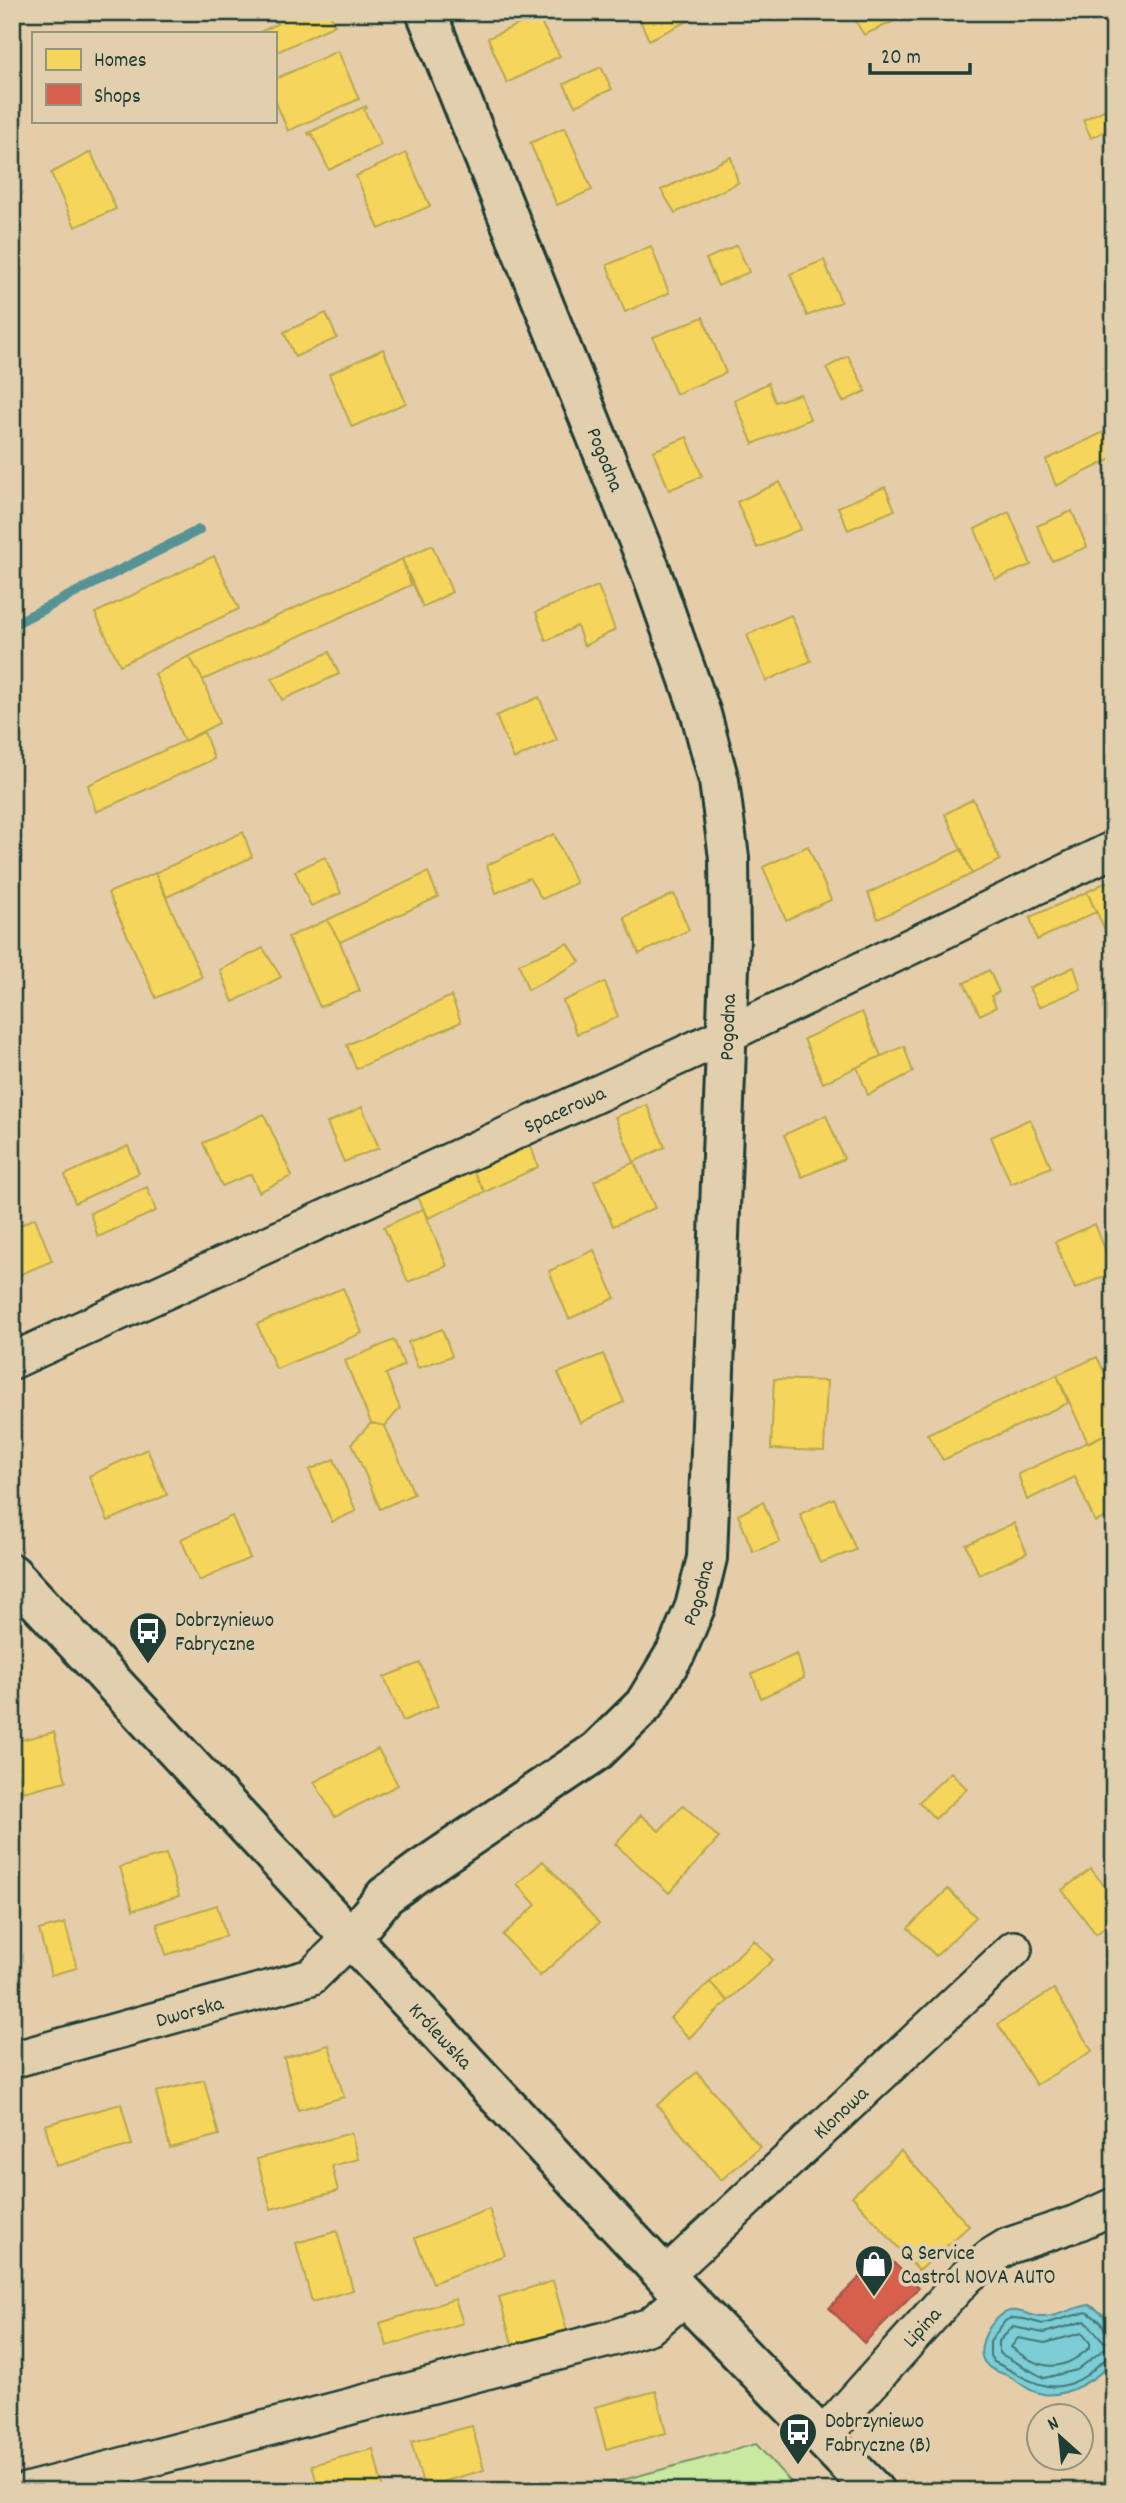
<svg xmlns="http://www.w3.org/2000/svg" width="1126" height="2503" viewBox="0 0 1126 2503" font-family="Dekko,sans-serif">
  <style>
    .green { fill: #c9e8a0; stroke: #74926a; stroke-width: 2 }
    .water { fill: #7ccdd5; stroke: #579395; stroke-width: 2 }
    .homes { fill: #f6d55c; stroke: #b6a750; stroke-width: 2 }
    .shops { fill: #d6604d; stroke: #9f5646; stroke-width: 2 }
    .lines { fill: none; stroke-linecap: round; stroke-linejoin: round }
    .shore { stroke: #447774; stroke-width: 2 }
    .stream { stroke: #579395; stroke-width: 10 }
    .street-casing { stroke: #1f3d34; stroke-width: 40 }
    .secondary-casing { stroke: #1f3d34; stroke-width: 44 }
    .street { stroke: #e1cfad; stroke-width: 35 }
    .secondary { stroke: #e1cfad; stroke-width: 38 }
    .labels { text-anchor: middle; stroke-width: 7; stroke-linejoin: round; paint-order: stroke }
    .street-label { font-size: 21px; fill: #1f3d34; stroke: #e1cfad }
    .poi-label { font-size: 21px; fill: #1f3d34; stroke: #e1cfad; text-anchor: start }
  </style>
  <rect width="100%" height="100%" fill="#e6cdaa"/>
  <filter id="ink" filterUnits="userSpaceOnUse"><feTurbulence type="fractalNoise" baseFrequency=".0143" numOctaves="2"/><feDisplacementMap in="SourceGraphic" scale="14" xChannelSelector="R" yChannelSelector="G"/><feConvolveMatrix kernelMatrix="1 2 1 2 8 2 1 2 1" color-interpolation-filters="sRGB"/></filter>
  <g filter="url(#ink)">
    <!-- green -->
    <path class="green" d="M756,2444L799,2491H582Z"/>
    <!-- water -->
    <path class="water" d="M1089,2305C1113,2316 1114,2336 1114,2360C1098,2378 1067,2398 1043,2394C1030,2392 1020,2383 1009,2376C1003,2373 995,2372 989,2367C972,2354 987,2326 1000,2316C1013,2304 1028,2316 1041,2317C1057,2318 1073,2307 1089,2305Z"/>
    <!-- homes -->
    <path class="homes" d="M273,12H329L335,25L275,53V33H258L277,24Z
      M479,12H504L483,21Z
      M641,12H694L696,17L649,40L637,14Z
      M850,12H914L864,35Z
      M537,16L560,56L507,83L488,38Z
      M338,51L359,99L288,131L275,100V79Z
      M601,67L612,89L575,106L564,84Z
      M1114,105V127L1091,138L1083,120Z
      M366,106L367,108L364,110L381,145L329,170L312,134L309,135L308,133Z
      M565,127L592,190L557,205L530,143Z
      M91,152L116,209L75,227L51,173Z
      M406,153L430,206L379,229L356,176Z
      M731,157L738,183L675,213L661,190Z
      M1114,217V239L1106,221Z
      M737,245L749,272L718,286L706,259Z
      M651,246L669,293L625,312L607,265Z
      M824,260L841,302L807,316L790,274Z
      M326,313L337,338L295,357L284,332Z
      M703,317L726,373L676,394L653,337Z
      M383,349L406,403L352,427L329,374Z
      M848,356L866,391L843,402L826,368Z
      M768,383L775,402L800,394L810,419L753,444L734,400Z
      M1114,427V458L1056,486L1046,460Z
      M687,437L702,476L669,490L653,451Z
      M780,482L801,529L757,548L737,502Z
      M885,487L895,510L848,530L838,507Z
      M1072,511L1087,547L1052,561L1037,526Z
      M1009,512L1031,565L995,579L975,529Z
      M432,545L452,592L423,607L402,559Z
      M214,556L239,609L120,665L95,613Z
      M402,559L411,585L203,680L189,656Z
      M598,586L615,630L584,646L577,626L546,641L536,612Z
      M791,615L811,661L766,681L747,635Z
      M329,652L339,674L282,700L272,679Z
      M189,656L203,680L219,723L184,741L155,674Z
      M539,697L557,740L514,759L496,716Z
      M204,732L214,759L96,812L88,785Z
      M973,799L1000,860L972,874L945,814Z
      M243,832L252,857L167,897L155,873Z
      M554,834L576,883L542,899L529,878L496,893L487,865Z
      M808,846L831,900L786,920L763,867Z
      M962,849L972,874L878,919L868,893Z
      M325,857L341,893L311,906L295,871Z
      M428,872L438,897L340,942L327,920Z
      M155,873L202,977L156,998L108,893Z
      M1114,878V949L1087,892Z
      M1087,892L1096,912L1037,940L1030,917Z
      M674,894L689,930L639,954L624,917Z
      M327,920L340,942L360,991L320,1007L288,937Z
      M568,943L580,962L528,990L519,964Z
      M263,948L281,977L233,1002L220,970Z
      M1074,967L1081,989L1039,1007L1029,988Z
      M989,970L999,992L991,996L996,1007L980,1015L964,983Z
      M605,982L618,1017L577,1034L563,1001Z
      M451,996L461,1022L356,1069L347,1045Z
      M862,1012L881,1056L823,1083L804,1039Z
      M904,1046L913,1072L868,1095L857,1067Z
      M647,1105L665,1147L634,1162L615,1117Z
      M362,1107L379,1148L344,1162L327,1123Z
      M264,1114L292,1176L259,1192L251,1174L222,1186L203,1143Z
      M826,1115L844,1159L802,1177L784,1135Z
      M1030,1119L1051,1167L1011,1184L991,1137Z
      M530,1144L538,1167L485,1192L473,1171Z
      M128,1146L139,1173L75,1203L65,1175Z
      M634,1162L655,1208L613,1226L594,1181Z
      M473,1171L485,1192L429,1218L417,1196Z
      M1114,1177V1203L1105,1181Z
      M147,1187L156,1211L98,1237L90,1213Z
      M423,1209L447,1266L408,1282L384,1227Z
      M35,1218L52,1261L12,1278V1229Z
      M1095,1224L1114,1272L1075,1289L1055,1242Z
      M594,1250L615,1298L569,1319L549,1271Z
      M343,1288L362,1333L276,1369L257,1324Z
      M442,1329L452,1356L418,1368L408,1342Z
      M394,1340L404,1365L386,1374L400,1408L385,1426L371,1423L345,1361Z
      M603,1354L624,1402L580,1423L558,1373Z
      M1097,1357L1114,1393V1430L1088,1443L1057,1375Z
      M1057,1375L1068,1403L943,1460L927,1434Z
      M774,1379L827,1381L824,1451L771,1449Z
      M371,1423L385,1426L414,1494L380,1509L352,1443Z
      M1114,1430V1514L1095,1522L1075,1477L1027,1500L1018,1474Z
      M147,1449L167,1495L108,1521L89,1476Z
      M334,1459L356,1511L332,1522L309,1470Z
      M834,1498L856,1550L820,1563L800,1514Z
      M763,1502L780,1542L753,1552L738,1515Z
      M232,1516L250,1558L199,1581L181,1539Z
      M1014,1523L1027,1553L979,1575L966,1545Z
      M797,1654L804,1678L761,1698L752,1674Z
      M420,1663L438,1706L403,1721L384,1677Z
      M54,1732L66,1781L23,1792L12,1742Z
      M378,1749L398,1785L335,1817L314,1782Z
      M951,1772L967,1789L935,1819L919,1802Z
      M683,1805L719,1838L669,1893L615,1844L641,1815L659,1831Z
      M166,1854L179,1896L133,1910L120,1867Z
      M543,1861L599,1923L540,1976L503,1935L536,1905L517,1884Z
      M1091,1869L1114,1898V1921L1096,1934L1062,1890Z
      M948,1889L976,1917L936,1956L908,1928Z
      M217,1905L226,1936L166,1955L157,1924Z
      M65,1923L77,1968L51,1975L39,1930Z
      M754,1940L773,1960L728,2001L710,1982Z
      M710,1982L728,2001L689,2038L670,2018Z
      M1054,1989L1092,2051L1036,2085L998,2024Z
      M329,2045L344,2097L298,2110L284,2058Z
      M697,2072L760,2147L721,2180L657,2105Z
      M204,2080L219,2135L170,2148L156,2092Z
      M121,2104L132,2145L56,2166L45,2125Z
      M351,2133L358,2159L332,2166L338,2191L271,2209L257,2159Z
      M901,2151L969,2226L919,2271L852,2196Z
      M489,2209L505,2255L433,2283L415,2238Z
      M337,2231L353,2290L312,2302L296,2243Z
      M553,2281L568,2334L514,2350L499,2297Z
      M455,2299L463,2323L387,2346L380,2323Z
      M656,2391L666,2433L606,2449L595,2407Z
      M472,2426L484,2470L424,2487L411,2442Z
      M373,2449L383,2490L319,2491L312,2465Z"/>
    <!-- shops -->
    <path class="shops" d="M884,2253L919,2288L864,2343L829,2308Z"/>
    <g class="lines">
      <!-- shore -->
      <path class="shore" d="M1085,2321L1108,2346L1077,2370L1044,2378L999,2353V2341L1013,2327L1044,2333Z
        M1082,2333L1090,2343V2347C1062,2374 1039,2370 1011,2347L1018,2338L1045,2343Z
        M1114,2334L1106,2332L1101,2322L1087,2312L1043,2324L1024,2319L1012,2318L1005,2321L990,2342V2356L994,2362C1027,2377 1049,2401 1087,2375C1095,2369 1104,2357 1114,2356"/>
      <!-- stream -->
      <path class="stream" d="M12,625L199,530"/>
      <defs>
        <g id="street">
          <path id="s1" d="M12,1361L726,1035L1114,849"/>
          <path id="s2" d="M12,2060L311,1977L351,1938"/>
          <path id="s3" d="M665,2276L1014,1949"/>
          <path id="s4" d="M823,2436L966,2277L990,2257L1008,2246L1077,2223L1114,2206"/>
          <path d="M26,2491L616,2337L650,2326L685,2297"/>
        </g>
        <g id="secondary">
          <path id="s5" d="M12,1574L665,2276L874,2491"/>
          <path id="s6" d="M351,1938L385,1896L419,1871L597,1751L644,1705L676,1652L695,1607L707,1558L730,940L729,858L719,781L701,714L650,569L426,12"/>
        </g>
      </defs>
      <!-- street casing -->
      <use href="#street" class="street-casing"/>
      <!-- secondary casing -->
      <use href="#secondary" class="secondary-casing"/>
      <!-- street -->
      <use href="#street" class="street"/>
      <!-- secondary -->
      <use href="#secondary" class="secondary"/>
    </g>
  </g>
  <!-- icons -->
  <defs>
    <symbol id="bus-pin" viewBox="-11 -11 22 30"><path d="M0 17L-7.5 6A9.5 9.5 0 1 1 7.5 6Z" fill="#1f3d34" stroke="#e1cfad"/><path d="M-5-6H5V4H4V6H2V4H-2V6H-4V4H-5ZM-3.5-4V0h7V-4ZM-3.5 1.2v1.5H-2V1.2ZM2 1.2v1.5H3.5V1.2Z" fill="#fff"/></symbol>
    <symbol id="shop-pin" viewBox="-11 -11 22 30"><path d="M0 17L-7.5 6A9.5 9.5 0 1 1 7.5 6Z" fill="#1f3d34" stroke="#e1cfad"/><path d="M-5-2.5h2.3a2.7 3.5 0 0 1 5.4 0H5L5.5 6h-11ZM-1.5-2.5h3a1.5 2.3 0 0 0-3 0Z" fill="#fff"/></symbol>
  </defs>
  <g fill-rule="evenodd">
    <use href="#bus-pin" x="126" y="1609" width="44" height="60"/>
    <use href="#shop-pin" x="852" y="2242" width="44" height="60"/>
    <use href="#bus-pin" x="776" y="2410" width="44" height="60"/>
  </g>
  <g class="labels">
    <!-- street labels -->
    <g class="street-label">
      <text transform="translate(606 459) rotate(68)" y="7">Pogodna</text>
      <text dy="7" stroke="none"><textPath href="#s6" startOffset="1069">Pogodna</textPath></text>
      <text dy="7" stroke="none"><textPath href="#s1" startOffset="607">Spacerowa</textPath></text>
      <text dy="7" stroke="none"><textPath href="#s6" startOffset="502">Pogodna</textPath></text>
      <text dy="7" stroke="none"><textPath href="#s2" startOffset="184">Dworska</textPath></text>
      <text dy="7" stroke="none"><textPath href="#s5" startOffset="630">Królewska</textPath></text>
      <text dy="7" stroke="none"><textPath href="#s3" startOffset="240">Klonowa</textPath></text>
      <text dy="7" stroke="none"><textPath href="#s4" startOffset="147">Lipina</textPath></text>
    </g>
    <!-- poi labels -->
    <g class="poi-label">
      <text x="175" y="1626">Dobrzyniewo<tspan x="175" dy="24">Fabryczne</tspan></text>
      <text x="901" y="2259">Q Service<tspan x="901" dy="24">Castrol NOVA AUTO</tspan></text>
      <text x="825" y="2427">Dobrzyniewo<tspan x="825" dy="24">Fabryczne (B)</tspan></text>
    </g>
  </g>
  <!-- margin -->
  <rect width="1126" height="2503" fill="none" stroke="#e1cfad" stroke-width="42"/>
  <rect x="21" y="21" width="1084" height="2461" fill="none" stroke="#1f3d34" stroke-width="2.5" filter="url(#ink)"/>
  <!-- legend -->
  <rect x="32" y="32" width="245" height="91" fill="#e1cfad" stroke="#93957d" stroke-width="2"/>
  <rect x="46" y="49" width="35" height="21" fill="#f6d55c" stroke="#93957d" stroke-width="2"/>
  <text x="94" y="66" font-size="21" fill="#1f3d34">Homes</text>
  <rect x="46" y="84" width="35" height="21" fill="#d6604d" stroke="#93957d" stroke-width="2"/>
  <text x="94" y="102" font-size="21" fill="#1f3d34">Shops</text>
  <!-- north arrow -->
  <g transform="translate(1060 2437) rotate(333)"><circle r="33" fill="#e1cfad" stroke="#93957d" stroke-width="2"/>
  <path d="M0-5L12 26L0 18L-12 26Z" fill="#1f3d34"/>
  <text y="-10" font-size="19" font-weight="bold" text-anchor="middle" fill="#1f3d34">N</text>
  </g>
  <!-- scale -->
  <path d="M870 63v10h100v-10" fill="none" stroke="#1f3d34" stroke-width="3.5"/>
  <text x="881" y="63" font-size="21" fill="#1f3d34" stroke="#e1cfad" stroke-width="5" paint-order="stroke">20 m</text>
</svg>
